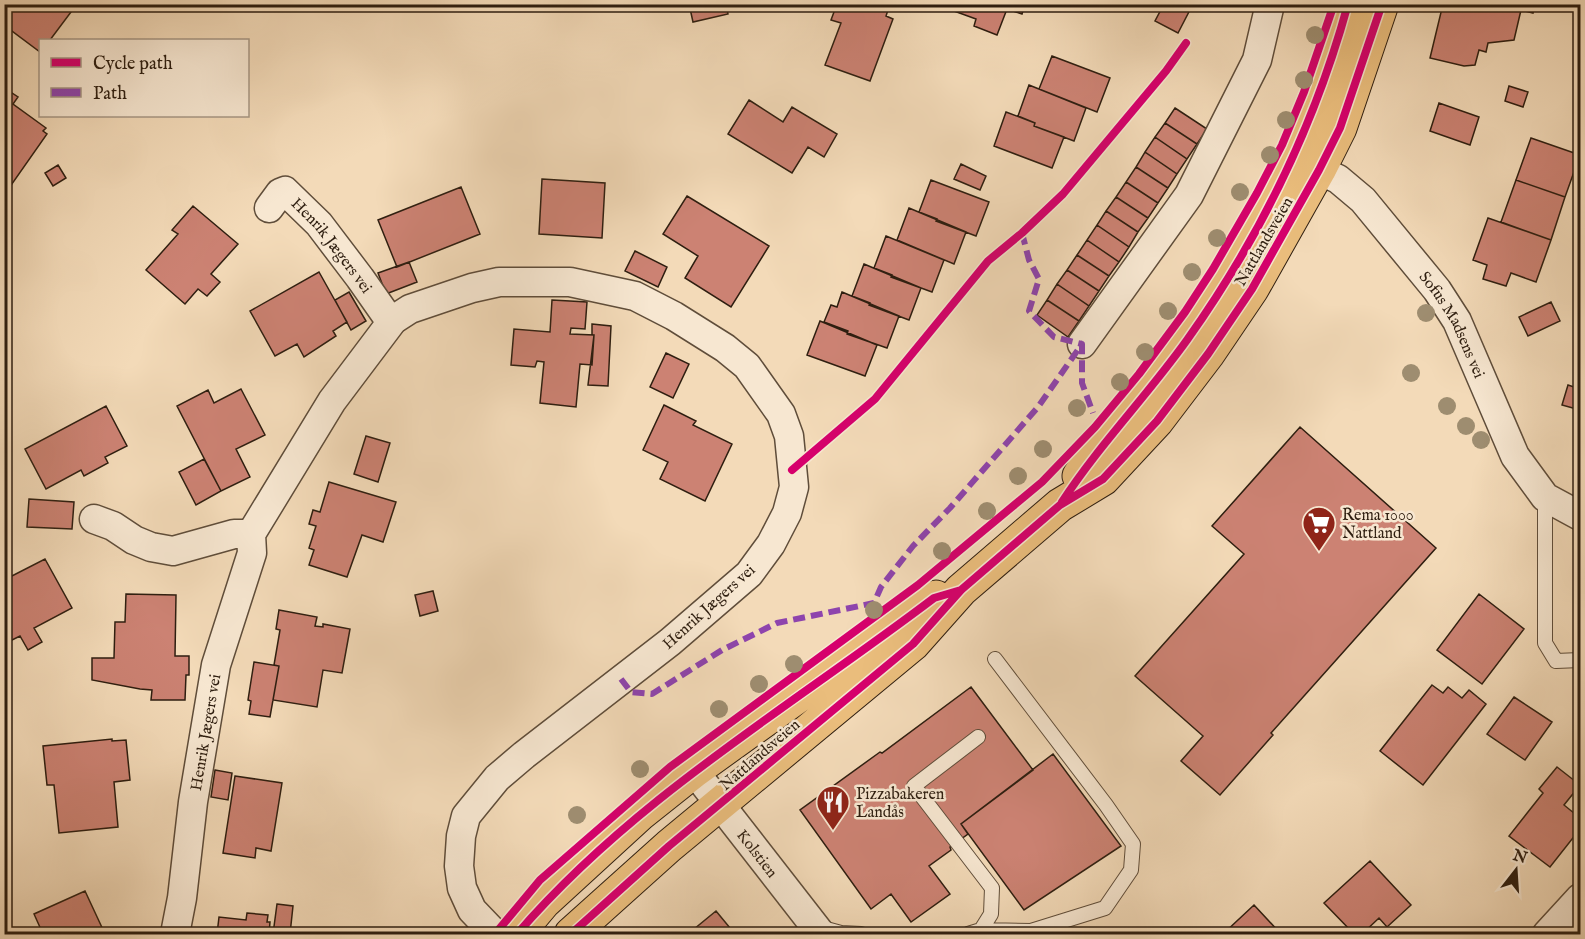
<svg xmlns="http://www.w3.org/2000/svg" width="1585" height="939" viewBox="0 0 1585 939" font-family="'IM FELL English',serif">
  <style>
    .building { fill: #cc8273; stroke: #2e1e10; stroke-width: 1.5 }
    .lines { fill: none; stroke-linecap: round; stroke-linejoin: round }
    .lane-casing { stroke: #5f4d3a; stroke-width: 16 }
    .street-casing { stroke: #5f4d3a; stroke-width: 31 }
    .primary-casing { stroke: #2e1e10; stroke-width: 35 }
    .lane { stroke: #f7e7d1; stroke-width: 14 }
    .street { stroke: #f7e7d1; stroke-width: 28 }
    .primary { stroke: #eabd7c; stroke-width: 33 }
    .quiet { stroke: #8e44ad; stroke-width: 6; stroke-dasharray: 12 6; stroke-linecap: butt }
    .cycleway-casing { stroke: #f7e7d1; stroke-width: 11 }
    .cycleway { stroke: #d6006c; stroke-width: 8 }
    .tree { fill: #9e8d70 }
    .labels { text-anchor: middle; stroke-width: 5; stroke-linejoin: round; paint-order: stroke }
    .street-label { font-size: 16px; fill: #2e1e10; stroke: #f7e7d1 }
    .poi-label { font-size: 16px; fill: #2e1e10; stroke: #f7e7d1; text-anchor: start }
  </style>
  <rect width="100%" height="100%" fill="#f3dab8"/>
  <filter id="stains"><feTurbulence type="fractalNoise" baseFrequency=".00333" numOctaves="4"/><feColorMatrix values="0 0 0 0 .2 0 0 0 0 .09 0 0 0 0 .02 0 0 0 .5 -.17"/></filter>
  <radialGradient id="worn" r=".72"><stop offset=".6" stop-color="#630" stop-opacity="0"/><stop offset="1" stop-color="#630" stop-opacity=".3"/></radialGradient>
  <!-- building -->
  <path class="building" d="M4,4H77L50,40H40V52L4,25Z
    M689,4H726L728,14L693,22Z
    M837,4H890L886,16L893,19L870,81L825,65L841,23L831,20Z
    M956,4H1025L1022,14L1007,9L997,35L974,26L976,19L954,11Z
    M1164,4H1193L1178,33L1155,21Z
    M1443,4H1535L1533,13L1521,10L1514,40L1488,43L1486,52L1479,50L1475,65L1464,66L1430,58Z
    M1052,56L1110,78L1097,112L1039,89Z
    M1029,85L1086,108L1074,141L1034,126L1035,123L1018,116Z
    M1509,86L1528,92L1523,107L1505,101Z
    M6,89L18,97L13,104L46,128L43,131L47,134L7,191L4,189V91Z
    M749,100L783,122L792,107L837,134L824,157L808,147L792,173L728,134Z
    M1439,103L1479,117L1470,145L1430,131Z
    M1175,108L1207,129L1197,144L1165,123Z
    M1006,112L1035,123L1034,126L1064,137L1052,168L994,146Z
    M1165,123L1197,144L1187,159L1155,137Z
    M1155,137L1187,159L1177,174L1145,152Z
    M1531,138L1580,155L1565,197L1516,180Z
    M1145,152L1177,174L1168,188L1136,167Z
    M961,164L986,176L980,190L954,179Z
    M58,165L66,178L53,186L45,173Z
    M1136,167L1168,188L1158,203L1126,182Z
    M542,179L605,183L602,238L539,234Z
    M931,180L989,202L976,236L936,221L937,219L919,212Z
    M1516,180L1565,197L1551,240L1501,222Z
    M1126,182L1158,203L1148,218L1116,197Z
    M461,187L480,234L397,267L378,220Z
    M687,196L769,246L731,307L685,278L698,256L663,234Z
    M1116,197L1148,218L1138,232L1106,211Z
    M193,206L238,244L211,274L220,282L207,296L198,289L185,304L146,270L178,234L172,230Z
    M909,208L966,232L954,264L897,240Z
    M1106,211L1138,232L1129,247L1097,225Z
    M1488,218L1551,240L1536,282L1511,273L1506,286L1483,279L1487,265L1473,260Z
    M1097,225L1129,247L1119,262L1087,240Z
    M886,236L944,260L932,292L891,277L892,275L874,268Z
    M1087,240L1119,262L1109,276L1077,255Z
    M635,251L667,267L658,287L625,271Z
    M1077,255L1109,276L1099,291L1067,270Z
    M409,262L417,282L386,294L378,273Z
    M864,264L921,288L909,320L869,305L870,303L852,296Z
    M1067,270L1099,291L1089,306L1057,284Z
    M319,272L347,322L333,331L336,336L304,357L297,344L275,356L250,311Z
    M1057,284L1089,306L1079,321L1047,300Z
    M349,292L366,321L351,330L335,300Z
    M842,292L899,316L887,348L847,334L848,331L824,322L831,305L837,307Z
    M552,300L587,302L585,329L571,328L570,334L594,335L592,365L580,364L576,407L540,403L544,362L537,361L535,367L511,365L514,329L550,332Z
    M1047,300L1079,321L1068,337L1037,315Z
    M1551,302L1560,321L1528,336L1519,317Z
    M820,321L877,345L865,376L807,355Z
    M592,324L611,326L608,386L588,385L594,335H592Z
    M666,353L689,364L673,398L650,387Z
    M1568,385L1580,389V410L1562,405Z
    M241,389L265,435L236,449L250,477L221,491L177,406L208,390L214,403Z
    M664,405L696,421L693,425L732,444L705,501L660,479L668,462L643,450Z
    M106,406L127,446L105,457L108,463L84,476L81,470L46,489L25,449Z
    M1300,427L1436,548L1271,733L1273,735L1220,795L1181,761L1203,736L1135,676L1244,554L1212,526Z
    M366,436L390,443L378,482L354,474Z
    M204,459L221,491L196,505L179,472Z
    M329,482L396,502L383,542L362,535L347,577L309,565L314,550L309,548L316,526L309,524L313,510L320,512Z
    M29,499L74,502L72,529L27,527Z
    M45,559L72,608L34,628L42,642L28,650L20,636L4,644V580Z
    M433,591L438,611L420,616L415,595Z
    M126,594L176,595L175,656H189V675H186L185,700H151L152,690L140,689L92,680V658H114L115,622H125Z
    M1479,594L1524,629L1482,684L1437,650Z
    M279,610L317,617L315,626L323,627V624L350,629L342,673L323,670L317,707L273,700L279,666L274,665L280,630L276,629Z
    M254,662L279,666L270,717L249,714L251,701L248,700Z
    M1432,685L1443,693L1448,687L1462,698L1469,690L1486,704L1423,785L1380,751Z
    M971,687L1033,770L961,824L968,834L950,847L951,850L929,866L950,894L911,922L891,894L871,909L800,810L880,752L882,753Z
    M1514,697L1552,722L1525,760L1487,734Z
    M112,739V741L126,740L130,780L114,782L118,827L59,833L54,785H47L43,746Z
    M1053,754L1121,846L1024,910L961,824Z
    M1557,767L1580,785L1564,805L1580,818V829L1550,867L1509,836L1543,793L1539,789Z
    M215,770L232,773L228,800L211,797Z
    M235,776L282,783L271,851L256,848L255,858L223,853Z
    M1370,861L1411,905L1387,927L1379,918L1362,934H1354L1324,903Z
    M85,891L105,934H43L34,914Z
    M277,904L293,906L290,934H273Z
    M1254,905L1281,934H1223Z
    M716,911L735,934H688Z
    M247,913L268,915L267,922H270L269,934H217L219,917L246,920Z"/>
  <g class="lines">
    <defs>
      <path id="lane" d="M1545,497V643L1556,661L1580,660
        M819,927L841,933L861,934
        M981,930L1031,931L1105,908L1131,870L1133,844L1106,805L995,659
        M968,934L981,930L991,914L992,888L914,786L978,737"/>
      <g id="street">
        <path id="s1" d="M1299,161L1338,179L1363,200L1437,290L1457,321L1515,456L1545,497L1580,516"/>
        <path id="s2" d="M269,208L280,193L285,191L319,224L360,278L388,318L393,320"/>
        <path d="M1082,344L1189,195L1257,60L1270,4"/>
        <path d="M94,519L113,526L134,540L151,547L173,551L234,534H251"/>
        <path id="s3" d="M694,771L821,934"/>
        <path id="s4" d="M175,934L182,898L193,802L216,665L252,553L251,534L332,401L393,320L410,309L472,288L499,282H570L635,296L674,316L725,348L747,366L781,414L789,436L794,487L787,513L771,544L749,574L670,642L524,755L497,778L466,816L461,836L459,866L462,888L472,910L495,934"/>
        <path d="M1547,934L1580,898"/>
      </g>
      <path id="primary" d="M1079,476C1095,450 1118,429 1137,406C1155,384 1171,362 1187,340C1259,239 1315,124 1348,4
        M517,934L544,902L640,814L694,771L936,597
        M571,934L669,846L913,644L961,590L1060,505L1103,479L1157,421L1208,354L1252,289L1319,170L1340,128L1382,4"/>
    </defs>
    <!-- lane casing -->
    <use href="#lane" class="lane-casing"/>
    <!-- street casing -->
    <use href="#street" class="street-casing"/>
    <!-- primary casing -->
    <use href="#primary" class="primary-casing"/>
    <!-- lane -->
    <use href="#lane" class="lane"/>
    <!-- street -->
    <use href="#street" class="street"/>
    <!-- primary -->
    <use href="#primary" class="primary"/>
    <!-- quiet -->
    <path class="quiet" d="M1022,233L1029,260L1039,279L1029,311L1054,337L1082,344
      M621,679L631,692L652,694L722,650L777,623L874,603L881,587L913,546L950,508L1038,407L1082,344V383L1093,413"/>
    <defs>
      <path id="cycleway" d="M792,470L875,399L988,261L1022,233L1063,194L1166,71L1186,43
        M1062,502C1099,445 1147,396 1187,340C1259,239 1315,124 1348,4
        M495,934L540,880L670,767L918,585L1042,482L1095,427L1139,374L1185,312L1213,269L1257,193L1282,145L1304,92L1334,4
        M517,934C634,798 792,706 934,598L961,590
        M571,934L669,846L913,644L961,590L1060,505L1103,479L1157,421L1208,354L1252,289L1319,170L1340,128L1382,4"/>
    </defs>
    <!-- cycleway casing -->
    <use href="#cycleway" class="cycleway-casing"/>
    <!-- cycleway -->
    <use href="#cycleway" class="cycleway"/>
  </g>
  <!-- trees -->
  <g class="tree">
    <circle cx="1315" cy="35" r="9"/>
    <circle cx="1304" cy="80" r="9"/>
    <circle cx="1286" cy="120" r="9"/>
    <circle cx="1270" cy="155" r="9"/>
    <circle cx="1240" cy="192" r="9"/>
    <circle cx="1217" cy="238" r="9"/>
    <circle cx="1192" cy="272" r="9"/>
    <circle cx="1168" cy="311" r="9"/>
    <circle cx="1426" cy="313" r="9"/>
    <circle cx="1145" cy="352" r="9"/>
    <circle cx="1411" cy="373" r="9"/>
    <circle cx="1120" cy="382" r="9"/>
    <circle cx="1447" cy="406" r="9"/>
    <circle cx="1077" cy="408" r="9"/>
    <circle cx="1466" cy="426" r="9"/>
    <circle cx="1481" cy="440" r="9"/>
    <circle cx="1043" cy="449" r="9"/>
    <circle cx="1018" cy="476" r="9"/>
    <circle cx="987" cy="511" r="9"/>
    <circle cx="942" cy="551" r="9"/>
    <circle cx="874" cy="610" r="9"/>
    <circle cx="794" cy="664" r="9"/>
    <circle cx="759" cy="684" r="9"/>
    <circle cx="719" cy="709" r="9"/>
    <circle cx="640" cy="769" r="9"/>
    <circle cx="577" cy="815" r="9"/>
  </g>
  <!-- icons -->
  <defs>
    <symbol id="supermarket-pin" viewBox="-11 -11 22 30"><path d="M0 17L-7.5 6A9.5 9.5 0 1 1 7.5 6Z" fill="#8f2418" stroke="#f7e7d1"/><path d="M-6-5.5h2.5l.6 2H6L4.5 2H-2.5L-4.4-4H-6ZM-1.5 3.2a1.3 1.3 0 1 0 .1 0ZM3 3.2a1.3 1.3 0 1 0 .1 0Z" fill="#fff"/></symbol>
    <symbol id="restaurant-pin" viewBox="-11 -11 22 30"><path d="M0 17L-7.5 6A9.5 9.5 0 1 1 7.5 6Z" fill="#8f2418" stroke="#f7e7d1"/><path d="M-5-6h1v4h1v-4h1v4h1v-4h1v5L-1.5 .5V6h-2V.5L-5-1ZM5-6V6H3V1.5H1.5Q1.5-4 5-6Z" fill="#fff"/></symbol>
  </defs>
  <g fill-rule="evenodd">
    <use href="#supermarket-pin" x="1300" y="504" width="38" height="52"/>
    <use href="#restaurant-pin" x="814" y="783" width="38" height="52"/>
  </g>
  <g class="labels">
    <!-- street labels -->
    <g class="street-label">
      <text transform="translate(1263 241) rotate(-60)" y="6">Nattlandsveien</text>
      <text dy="6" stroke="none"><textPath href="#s2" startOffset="96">Henrik Jægers vei</textPath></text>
      <text dy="6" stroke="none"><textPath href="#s1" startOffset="230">Sofus Madsens vei</textPath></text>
      <text transform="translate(708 606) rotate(-42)" y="6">Henrik Jægers vei</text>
      <text dy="6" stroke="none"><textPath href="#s4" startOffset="204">Henrik Jægers vei</textPath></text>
      <text transform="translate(759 754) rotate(-41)" y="6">Nattlandsveien</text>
      <text dy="6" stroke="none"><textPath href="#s3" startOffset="104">Kolstien</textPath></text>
    </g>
    <!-- poi labels -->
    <g class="poi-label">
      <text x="1342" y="520">Rema 1000<tspan x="1342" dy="18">Nattland</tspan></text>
      <text x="856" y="799">Pizzabakeren<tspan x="856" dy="18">Landås</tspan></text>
    </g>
  </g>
  <!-- margin -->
  <rect width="1585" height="939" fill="none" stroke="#f3dab8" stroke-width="24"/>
  <rect x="6" y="6" width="1573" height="927" fill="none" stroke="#2e1e10" stroke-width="3"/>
  <rect x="12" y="12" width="1561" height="915" fill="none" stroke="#2e1e10" stroke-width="1.5"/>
  <!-- legend -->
  <rect x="39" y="39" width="210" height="78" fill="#f7e7d1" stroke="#a79784" stroke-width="1.5"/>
  <rect x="51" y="58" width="30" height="9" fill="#d6006c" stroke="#a79784" stroke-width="1.5"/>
  <text x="93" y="69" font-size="18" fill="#2e1e10">Cycle path</text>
  <rect x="51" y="88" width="30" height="9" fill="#8e44ad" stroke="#a79784" stroke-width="1.5"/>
  <text x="93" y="99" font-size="18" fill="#2e1e10">Path</text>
  <!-- north arrow -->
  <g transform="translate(1516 870) rotate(17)" stroke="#f7e7d1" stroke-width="4.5" paint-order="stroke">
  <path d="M0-4.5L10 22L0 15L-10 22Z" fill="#2e1e10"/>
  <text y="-9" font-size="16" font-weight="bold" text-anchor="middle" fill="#2e1e10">N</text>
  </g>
  <rect width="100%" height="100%" filter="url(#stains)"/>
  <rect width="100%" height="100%" fill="url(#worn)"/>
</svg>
